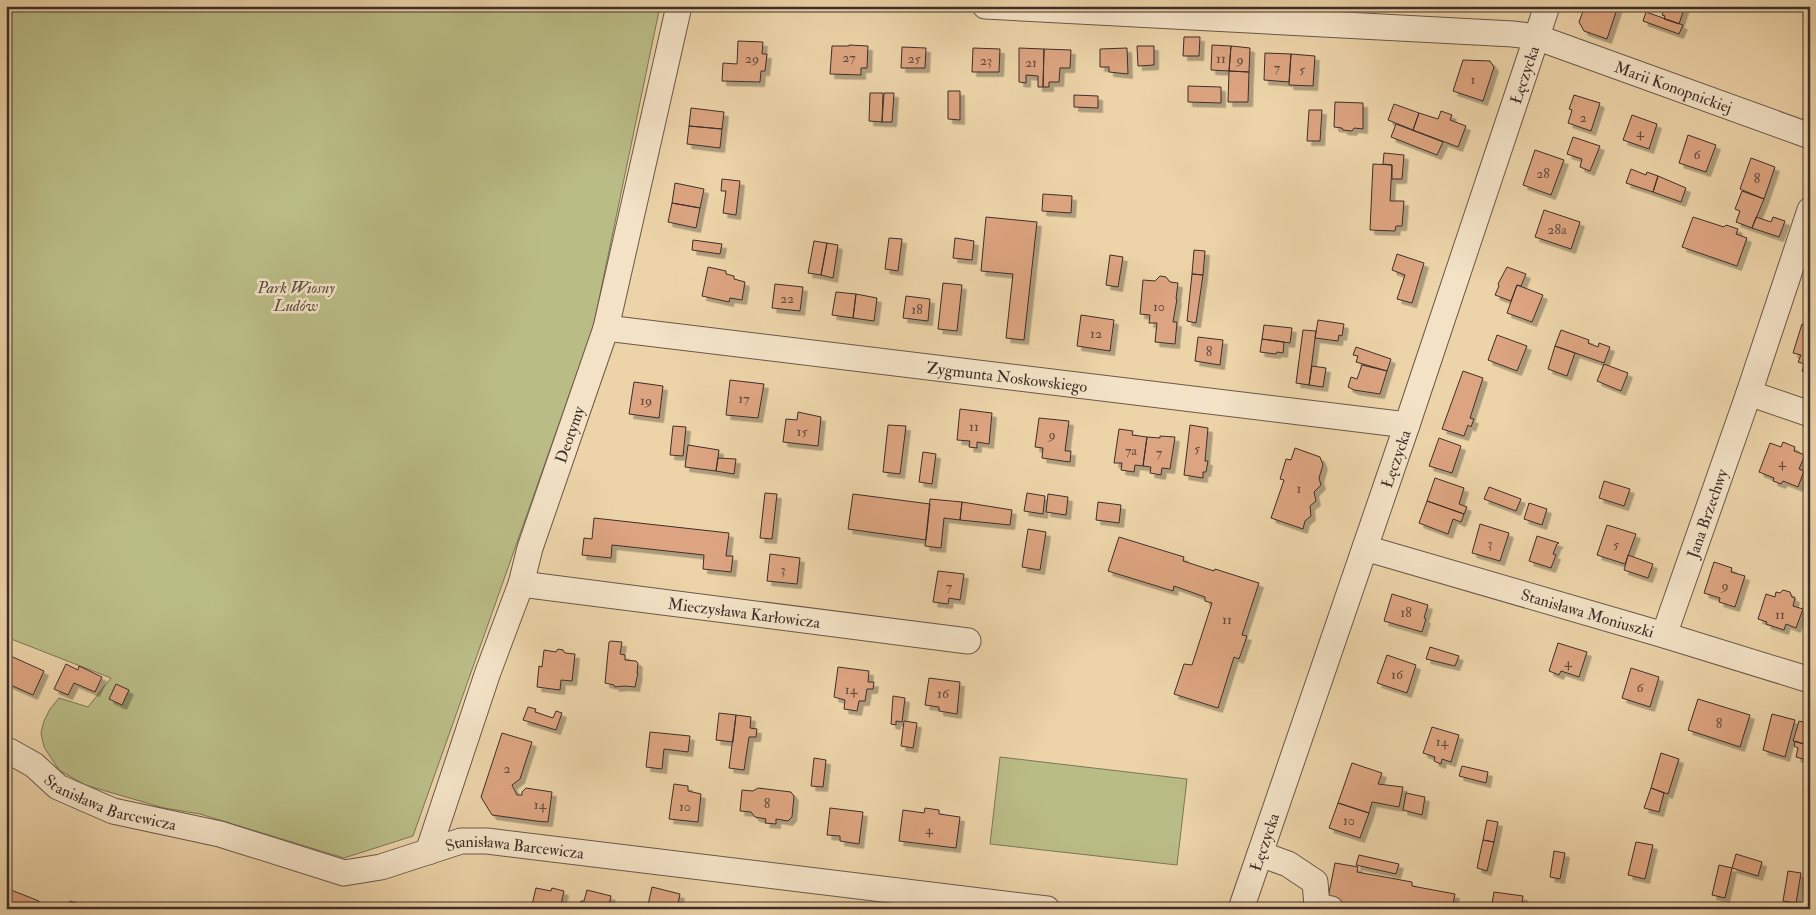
<svg xmlns="http://www.w3.org/2000/svg" width="1816" height="915" viewBox="0 0 1816 915" font-family="'IM FELL Double Pica',serif">
  <style>
    .green { fill: #babc86; stroke: #7c7658 }
    .building { fill: #dca480; stroke: #3e2f29; filter: url(#shadow) }
    .lines { fill: none; stroke-linecap: round; stroke-linejoin: round }
    .minor-casing { stroke: #6a5849; stroke-width: 27 }
    .minor { stroke: #f3e2c6; stroke-width: 25 }
    .labels { text-anchor: middle; stroke-width: 5; stroke-linejoin: round; paint-order: stroke }
    .number-label { font-size: 14px; fill: #664c3f }
    .street-label { font-size: 16px; fill: #3e2f29; stroke: #f3e2c6 }
    .park-label { font-size: 16px; font-style: italic; fill: #574b3c; stroke: #f3e2c6 }
  </style>
  <defs>
    <filter id="shadow"><feDropShadow dx="4.5" dy="4.5" stdDeviation="0" flood-color="#0004"/></filter>
  </defs>
  <rect width="100%" height="100%" fill="#ecd3a8"/>
  <filter id="stains"><feTurbulence type="fractalNoise" baseFrequency=".004" numOctaves="4"/><feColorMatrix values="0 0 0 0 .2 0 0 0 0 .09 0 0 0 0 .02 0 0 0 .5 -.17"/></filter>
  <radialGradient id="worn" r=".72"><stop offset=".6" stop-color="#630" stop-opacity="0"/><stop offset="1" stop-color="#630" stop-opacity=".3"/></radialGradient>
  <!-- green -->
  <path class="green" d="M6,6H660L593,328L413,836L344,858L200,814L164,808L85,785L59,770L44,747L41,733L44,721L50,709L59,698L88,707L111,678L6,637Z
    M1000,757L1187,779L1177,865L990,844Z"/>
  <!-- building -->
  <path class="building" d="M1585,6H1618L1607,39L1584,31L1579,22Z
    M1666,6H1685L1679,24L1664,19L1665,16L1662,15Z
    M1646,12L1683,25L1679,34L1643,21Z
    M1184,37H1200L1199,56H1183Z
    M738,41L763,42L762,54H767L765,71H761L760,82L722,81L723,63L737,64Z
    M849,45L868,46L867,68H861V75L830,74L832,46H849Z
    M1212,45L1231,46L1229,71L1211,70Z
    M1137,46H1154V65L1138,66Z
    M1231,46L1250,48L1249,72L1229,71Z
    M902,47L926,48L925,68H901Z
    M973,48L1000,49L999,72H972Z
    M1019,48L1044,49L1043,87H1038V76L1026,75V83L1019,82Z
    M1127,48L1128,74L1109,72V67H1100V49Z
    M1044,49L1071,50L1070,68H1060L1059,82H1049V87H1043Z
    M1265,53L1291,54L1289,82L1264,80Z
    M1291,54L1315,56L1313,86L1289,85Z
    M1463,60L1490,61L1494,67L1483,101L1453,91Z
    M1229,71L1249,72L1248,102H1228Z
    M1188,86L1221,87V103L1188,102Z
    M948,91H960V120L948,119Z
    M870,93H883L882,122L869,121Z
    M884,93H894L892,122H882Z
    M1074,95L1098,96V108L1074,107Z
    M1574,95L1600,103L1591,131L1568,123L1572,110L1569,109Z
    M1335,102L1363,103V129L1354,128L1352,131L1343,130L1342,128L1334,127Z
    M1394,104L1419,113L1413,130L1388,120Z
    M691,108L724,112L722,129L689,126Z
    M1309,110H1322L1320,141H1307Z
    M1441,111L1452,115L1450,120L1466,126L1458,147L1413,130L1419,113L1438,119Z
    M1632,115L1657,124L1649,149L1623,140Z
    M1396,124L1443,142L1437,155L1391,137Z
    M689,126L722,129L720,148L687,144Z
    M1688,135L1716,145L1706,172L1679,163Z
    M1573,137L1600,146L1590,171L1580,167L1582,159L1567,154Z
    M1535,150L1564,160L1551,195L1523,185Z
    M1384,153L1404,155L1402,179H1392V165L1383,164Z
    M1751,158L1775,167L1764,199L1740,189Z
    M1373,164L1392,165L1390,201H1404L1402,226H1396L1395,231L1370,230Z
    M1631,169L1646,175L1647,172L1658,176L1653,192L1626,183Z
    M1658,176L1686,188L1681,202L1653,192Z
    M722,179L740,181L736,215L723,213L726,191H721Z
    M675,183L704,189L700,208L672,203Z
    M1742,191L1764,199L1752,228L1736,222L1740,211L1735,209Z
    M1043,194L1072,196L1071,213L1042,211Z
    M672,203L700,208L696,228L668,222Z
    M1544,210L1580,222L1571,249L1535,237Z
    M986,217L1037,222L1024,340L1006,338L1013,274L981,271Z
    M1693,217L1724,227L1726,225L1738,229L1736,234L1747,238L1737,266L1682,247Z
    M1756,217L1771,222L1773,217L1785,221L1779,237L1752,228Z
    M889,238L902,239L898,271L885,269Z
    M955,238L974,241L972,260L953,258Z
    M693,240L722,244L720,254L692,250Z
    M814,241L827,243L821,275L808,273Z
    M827,243L838,245L833,278L821,275Z
    M1194,250L1205,251L1203,275L1192,274Z
    M1397,254L1424,263L1412,303L1397,299L1405,275L1392,270Z
    M1110,255L1123,257L1118,287L1106,285Z
    M708,267L726,271V274L734,276V279L745,282L742,300L730,298L729,302L702,296Z
    M1507,267L1526,274L1521,286L1517,285L1511,301L1495,295L1499,286L1498,284Z
    M1192,274L1203,275L1196,323L1187,321Z
    M1160,276L1166,277L1170,282L1178,283L1176,299H1177L1173,322H1177L1175,344L1155,342L1157,323H1149L1150,315L1140,314L1143,280L1155,281Z
    M943,283L962,285L957,331L938,329Z
    M775,284L803,287L800,311L772,308Z
    M1517,285L1543,295L1532,322L1507,313Z
    M836,292L856,294L853,318L832,315Z
    M856,294L877,298L874,321L853,318Z
    M906,296L930,299L928,321L903,318Z
    M1081,315L1114,320L1110,351L1077,346Z
    M1318,320L1344,324L1342,336L1339,335L1338,341L1315,338Z
    M1802,324L1806,326L1810,324V374L1802,371L1805,364L1798,362L1801,355L1793,353Z
    M1264,325L1292,328L1290,343L1262,339Z
    M1303,330L1316,331L1309,385L1296,383Z
    M1561,330L1589,340L1588,343L1598,347L1599,343L1610,347L1604,363L1555,346Z
    M1497,335L1527,346L1517,371L1488,360Z
    M1198,337L1223,340L1220,365L1195,361Z
    M1262,339L1284,342L1283,353L1277,352L1276,354L1260,352Z
    M1555,346L1575,353L1567,376L1548,369Z
    M1356,347L1391,359L1387,371L1356,362L1358,356L1353,355Z
    M1604,364L1628,373L1621,391L1597,381Z
    M1362,365L1387,371L1380,394L1354,390L1348,387L1351,377L1357,379Z
    M1312,366L1326,368L1323,387L1309,385Z
    M1463,371L1483,378L1470,418L1474,419L1471,427L1468,425L1464,436L1442,429Z
    M730,380L764,384L758,418L726,415Z
    M634,382L663,386L659,418L629,414Z
    M960,409L992,413L989,444L977,442V448L969,447L970,441L957,440Z
    M798,412L821,417L818,446L783,442L786,419L797,420Z
    M1039,418L1069,421L1065,451H1071L1070,462L1042,458L1043,448L1035,447Z
    M888,425L906,426L900,474L883,472Z
    M1190,425L1208,428L1205,461H1208L1206,472H1203V478L1184,475Z
    M673,426L686,427L683,456L670,455Z
    M1119,429L1133,431L1132,435L1147,437L1143,466L1135,465L1134,472L1121,470L1122,463H1114Z
    M1160,436L1175,437L1170,469L1162,468L1161,475L1150,473L1151,467L1143,466L1147,437L1160,438Z
    M1439,438L1461,446L1452,473L1429,466Z
    M1783,442L1795,447L1794,451L1805,455L1799,469L1804,471L1798,487L1783,481L1781,484L1773,481L1774,478L1759,472L1770,443L1781,447Z
    M688,445L719,450L716,471L685,467Z
    M1295,448L1320,457L1323,465L1319,478L1321,485L1314,492L1316,501L1310,506L1311,516L1305,521L1303,529L1271,518L1284,480L1280,479L1286,459L1291,460Z
    M923,452L936,454L932,484L919,482Z
    M718,458L736,459L734,474L716,471Z
    M1435,478L1464,488L1459,504L1467,507L1464,514L1427,501Z
    M1604,481L1630,489L1624,506L1599,498Z
    M1489,487L1521,499L1516,511L1484,499Z
    M765,493L777,494L772,539L760,538Z
    M1027,493L1045,496L1043,514L1024,511Z
    M853,494L930,504L926,540L848,529Z
    M1048,494L1068,497L1066,515L1046,512Z
    M930,499L962,502L960,520L944,518L941,548L925,546Z
    M1427,501L1464,514L1461,522L1453,519L1448,534L1419,523Z
    M962,502L1012,510L1010,525L960,520Z
    M1098,502L1121,505L1119,523L1096,520Z
    M1529,503L1547,509L1542,525L1524,519Z
    M594,518L729,533L726,556H733L731,572L703,569L704,555L612,545L611,558L582,555L584,538L592,539Z
    M1480,524L1509,533L1500,561L1472,553Z
    M1607,525L1636,534L1625,564L1597,555Z
    M1028,529L1046,532L1040,570L1022,567Z
    M1537,536L1559,543L1557,544L1553,554L1556,555L1551,568L1529,561Z
    M1119,537L1184,557L1183,561L1214,571L1215,569L1259,583L1242,635L1247,636L1239,659L1234,657L1218,708L1174,694L1184,664L1192,665L1212,603L1205,601V597L1174,586L1173,591L1108,571Z
    M770,554L800,558L797,584L767,581Z
    M1628,555L1653,564L1648,578L1624,570Z
    M1714,562L1732,568L1731,572L1745,576L1735,607L1719,602L1720,598L1704,593Z
    M938,571L964,574L960,600L949,598L948,604L933,602Z
    M1783,590L1790,592L1792,597L1795,598L1793,606L1803,609L1796,628L1786,624L1784,630L1766,624L1767,622L1758,619L1766,594L1775,597L1776,592L1780,593Z
    M1392,594L1428,605L1424,618L1426,619L1422,632L1384,621Z
    M611,641L622,642L620,654L625,655V660L636,661L638,663L637,673H638L635,687L624,686L615,687L614,685L605,683L609,642Z
    M1558,643L1587,652L1579,677L1561,671L1559,675L1549,671Z
    M1430,647L1459,656L1455,666L1426,659Z
    M558,649L563,650L565,653L575,654L572,681L561,680L560,690L537,687L539,666L542,667L544,650L556,652Z
    M6,654L44,671L33,695L6,683Z
    M1387,655L1416,665L1407,693L1377,683Z
    M66,664L78,670L79,666L102,677L95,692L74,683L68,695L54,689Z
    M838,667L869,671L868,682H874L873,689H867L865,701H859L857,711L844,709L845,700L834,697Z
    M1631,668L1659,677L1650,707L1622,698Z
    M929,678L960,682L957,714L939,711V707L925,705Z
    M116,684L129,690L122,705L109,699Z
    M893,696L905,698L902,722L896,721V725L891,724Z
    M1698,699L1750,715L1740,747L1688,730Z
    M528,707L536,709L535,712L553,718L556,711L562,713L556,730L523,720Z
    M719,713L736,715L733,742L716,740Z
    M1772,714L1795,720L1785,757L1763,750Z
    M736,715L751,717L750,728L757,729L756,737H749L744,770L729,768Z
    M904,721L917,723L913,748L901,746Z
    M1799,721L1810,724V746L1793,741Z
    M1432,727L1459,735L1451,762L1442,759L1441,764L1434,761L1435,757L1423,753Z
    M650,732L690,736L688,752L664,749L662,769L646,767Z
    M502,733L532,742L520,779L512,785L517,795H522V792L526,788L552,792L548,822L536,821L492,815L481,797Z
    M1795,741L1810,746V761L1796,757L1798,748L1794,746Z
    M1661,753L1679,759L1668,794L1651,788Z
    M814,758L826,760L823,787L811,786Z
    M1352,763L1382,773L1378,784L1403,787L1399,807L1372,802L1369,813L1338,803Z
    M1462,766L1488,772L1486,783L1459,776Z
    M674,784L688,786V791L701,794L698,822L669,819Z
    M758,788L791,792L794,796L792,817L788,821L776,819V824L765,823L766,819L755,817L751,812L740,811L742,790L753,791Z
    M1651,788L1664,793L1659,812L1644,808Z
    M1406,793L1425,797L1422,815L1403,810Z
    M1338,803L1369,813L1360,838L1329,828Z
    M830,808L863,812L859,844L840,841V836L827,835Z
    M925,808L939,810V814L960,817L956,848L899,841L903,810L924,813Z
    M1487,820L1498,822L1494,842L1483,840Z
    M1483,840L1494,842L1487,871L1477,868Z
    M1636,842L1653,845L1645,879L1628,875Z
    M1554,851L1565,853L1560,879L1550,877Z
    M1736,854L1762,862L1758,876L1732,868Z
    M1359,855L1399,864L1396,874L1356,865Z
    M1335,863L1358,867L1357,872L1412,882V886L1455,894L1452,909H1356L1327,903Z
    M1719,865L1732,868L1725,898L1712,895Z
    M1788,871L1801,873L1796,903L1783,901Z
    M652,887L680,894L677,909H647Z
    M6,888L39,901L36,909H6Z
    M536,888L551,891L552,888L564,891L560,909H531Z
    M587,890L611,896L608,909H579L581,901H584Z
    M1494,892L1523,896L1521,909H1491Z
    M70,901L83,905L81,909H67Z"/>
  <g class="lines">
    <defs>
      <g id="minor">
        <path id="s1" d="M985,6L1513,34L1536,37L1810,136"/>
        <path id="s2" d="M606,328L1407,425"/>
        <path d="M1749,393L1810,414"/>
        <path id="s3" d="M1365,548L1664,635L1810,680"/>
        <path id="s4" d="M521,584L968,641"/>
        <path id="s5" d="M1664,635L1749,393L1810,210"/>
        <path id="s6" d="M6,751H9L34,765L58,787L113,811L220,834L344,873L381,867L461,841H487L1047,909"/>
        <path id="s7" d="M428,852L488,672L521,584L530,548L606,328L679,6"/>
        <path d="M1260,854L1288,864L1315,882L1317,906L1331,909"/>
        <path id="s8" d="M1241,909L1407,425L1547,6"/>
      </g>
    </defs>
    <!-- minor casing -->
    <use href="#minor" class="minor-casing"/>
    <!-- minor -->
    <use href="#minor" class="minor"/>
  </g>
  <g class="labels">
    <!-- number labels -->
    <g class="number-label">
      <text x="849" y="62">27</text>
      <text x="752" y="63">29</text>
      <text x="914" y="63">25</text>
      <text x="1221" y="63">11</text>
      <text x="1240" y="64">9</text>
      <text x="986" y="65">23</text>
      <text x="1031" y="67">21</text>
      <text x="1277" y="72">7</text>
      <text x="1302" y="74">5</text>
      <text x="1473" y="84">1</text>
      <text x="1583" y="122">2</text>
      <text x="1640" y="137">4</text>
      <text x="1697" y="159">6</text>
      <text x="1543" y="178">28</text>
      <text x="1757" y="183">8</text>
      <text x="1557" y="234">28a</text>
      <text x="787" y="303">22</text>
      <text x="1159" y="311">10</text>
      <text x="917" y="314">18</text>
      <text x="1096" y="338">12</text>
      <text x="1209" y="356">8</text>
      <text x="744" y="403">17</text>
      <text x="646" y="405">19</text>
      <text x="974" y="431">11</text>
      <text x="802" y="436">15</text>
      <text x="1052" y="439">9</text>
      <text x="1197" y="453">5</text>
      <text x="1131" y="455">7a</text>
      <text x="1159" y="457">7</text>
      <text x="1782" y="467">4</text>
      <text x="1299" y="493">1</text>
      <text x="1490" y="548">3</text>
      <text x="1616" y="549">5</text>
      <text x="783" y="574">3</text>
      <text x="1725" y="590">9</text>
      <text x="949" y="591">7</text>
      <text x="1406" y="617">18</text>
      <text x="1780" y="619">11</text>
      <text x="1227" y="624">11</text>
      <text x="1568" y="667">4</text>
      <text x="1397" y="679">16</text>
      <text x="1640" y="692">6</text>
      <text x="851" y="694">14</text>
      <text x="943" y="698">16</text>
      <text x="1719" y="728">8</text>
      <text x="1442" y="746">14</text>
      <text x="507" y="773">2</text>
      <text x="767" y="808">8</text>
      <text x="540" y="809">14</text>
      <text x="685" y="811">10</text>
      <text x="1349" y="825">10</text>
      <text x="929" y="834">4</text>
    </g>
    <!-- street labels -->
    <g class="street-label">
      <text dy="6" stroke="none"><textPath href="#s8" startOffset="881">Łęczycka</textPath></text>
      <text dy="6" stroke="none"><textPath href="#s1" startOffset="698">Marii Konopnickiej</textPath></text>
      <text dy="6" stroke="none"><textPath href="#s2" startOffset="404">Zygmunta Noskowskiego</textPath></text>
      <text dy="6" stroke="none"><textPath href="#s7" startOffset="441">Deotymy</textPath></text>
      <text dy="6" stroke="none"><textPath href="#s8" startOffset="476">Łęczycka</textPath></text>
      <text dy="6" stroke="none"><textPath href="#s5" startOffset="129">Jana Brzechwy</textPath></text>
      <text dy="6" stroke="none"><textPath href="#s4" startOffset="225">Mieczysława Karłowicza</textPath></text>
      <text dy="6" stroke="none"><textPath href="#s3" startOffset="232">Stanisława Moniuszki</textPath></text>
      <text dy="6" stroke="none"><textPath href="#s6" startOffset="119">Stanisława Barcewicza</textPath></text>
      <text dy="6" stroke="none"><textPath href="#s8" startOffset="71">Łęczycka</textPath></text>
      <text dy="6" stroke="none"><textPath href="#s6" startOffset="539">Stanisława Barcewicza</textPath></text>
    </g>
    <!-- park labels -->
    <g class="park-label">
      <text x="296" y="293">Park Wiosny<tspan x="296" dy="18">Ludów</tspan></text>
    </g>
  </g>
  <!-- margin -->
  <rect width="1816" height="915" fill="none" stroke="#ecd3a8" stroke-width="25"/>
  <rect x="8" y="8" width="1801" height="900" fill="none" stroke="#3e2f29" stroke-width="2.5"/>
  <rect x="12" y="12" width="1791" height="890" fill="none" stroke="#3e2f29"/>
  <rect width="100%" height="100%" filter="url(#stains)"/>
  <rect width="100%" height="100%" fill="url(#worn)"/>
</svg>
